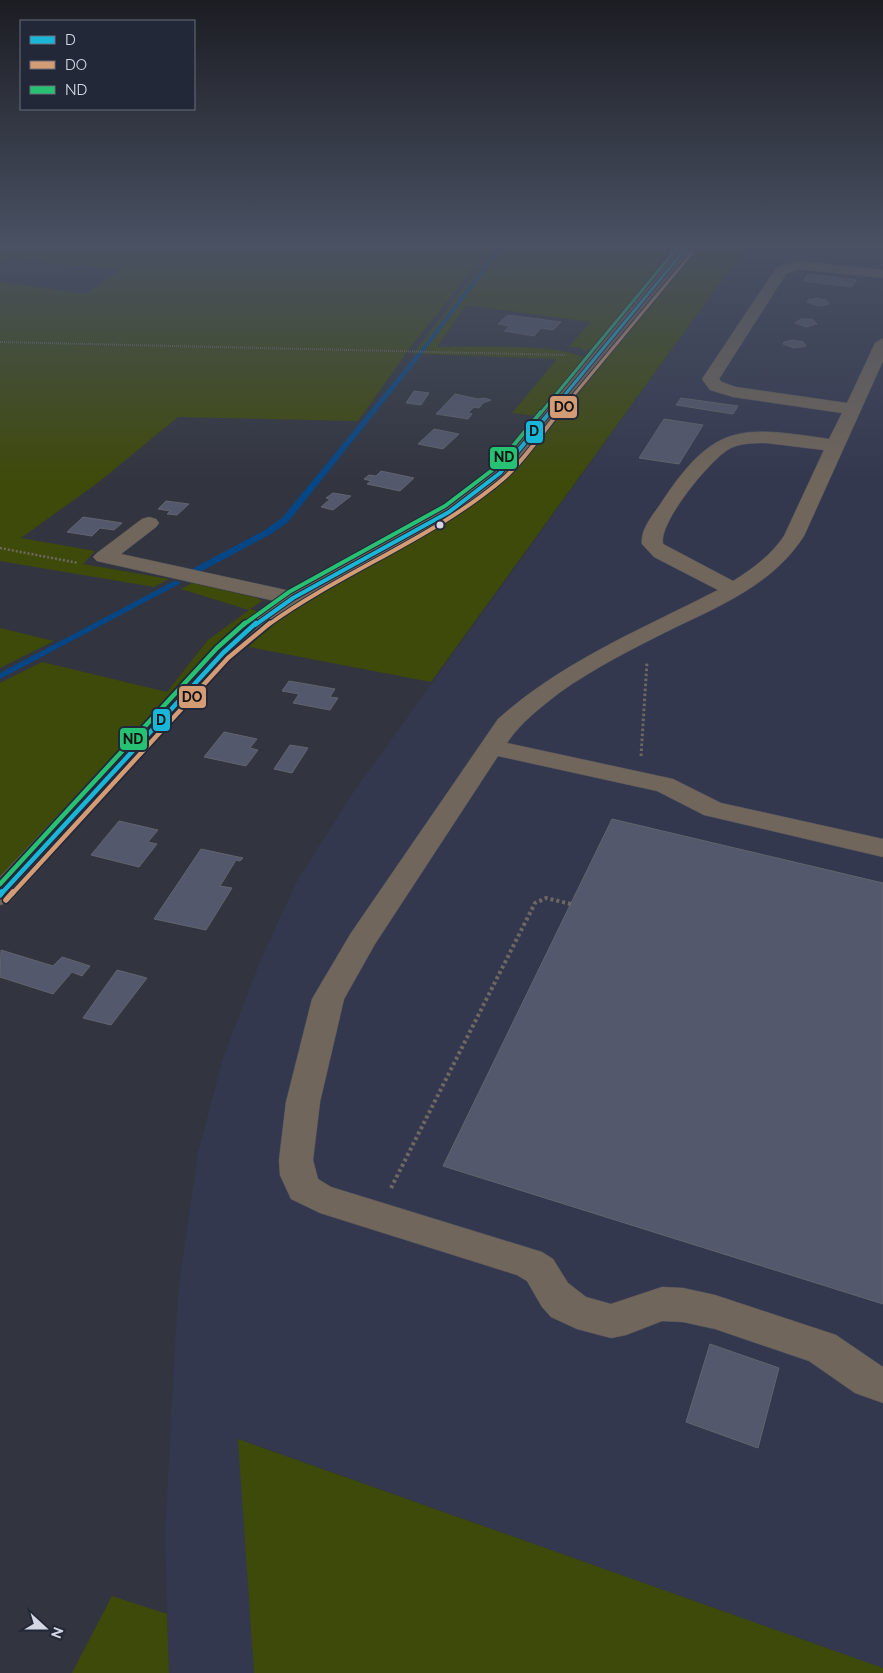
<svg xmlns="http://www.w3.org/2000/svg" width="883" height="1673" viewBox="0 0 883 1673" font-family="Raleway,sans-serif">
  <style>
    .built { fill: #34384f }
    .green { fill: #3e4a09 }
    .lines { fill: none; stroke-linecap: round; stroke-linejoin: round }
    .stream { fill: #054786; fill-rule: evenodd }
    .building { fill: #54586c; stroke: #62646d }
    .minor-casing { stroke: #50535c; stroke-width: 1 }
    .path-far3 { stroke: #6e6862; stroke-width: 2; stroke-dasharray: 1 1; stroke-linecap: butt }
    .path-far2 { stroke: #6e6862; stroke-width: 2.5; stroke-dasharray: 2 2; stroke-linecap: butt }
    .path-far1 { stroke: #6e6862; stroke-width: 3; stroke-dasharray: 2.5 2.5; stroke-linecap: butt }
    .path { stroke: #6e6862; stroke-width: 4; stroke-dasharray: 3 3; stroke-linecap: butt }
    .minor { fill: #70665b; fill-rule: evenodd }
    .bus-1-far3-casing { stroke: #232839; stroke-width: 5 }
    .bus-1-far2-casing { stroke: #232839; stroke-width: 6 }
    .bus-1-far1-casing { stroke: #232839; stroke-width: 8 }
    .bus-1-casing { stroke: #232839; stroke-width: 9 }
    .bus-2-far3-casing { stroke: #232839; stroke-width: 5 }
    .bus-2-far2-casing { stroke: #232839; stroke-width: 6 }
    .bus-2-far1-casing { stroke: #232839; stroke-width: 8 }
    .bus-2-casing { stroke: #232839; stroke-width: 9 }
    .bus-3-far2-casing { stroke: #232839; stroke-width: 5 }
    .bus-3-far1-casing { stroke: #232839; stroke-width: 6 }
    .bus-3-casing { stroke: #232839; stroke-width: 8 }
    .bus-1-far3 { stroke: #1ab6d8; stroke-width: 3 }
    .bus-1-far2 { stroke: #1ab6d8; stroke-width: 4 }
    .bus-1-far1 { stroke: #1ab6d8; stroke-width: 4.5 }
    .bus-1 { stroke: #1ab6d8; stroke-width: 5.5 }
    .bus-2-far3 { stroke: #d39c74; stroke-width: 3 }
    .bus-2-far2 { stroke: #d39c74; stroke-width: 4 }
    .bus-2-far1 { stroke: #d39c74; stroke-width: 4.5 }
    .bus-2 { stroke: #d39c74; stroke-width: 5.5 }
    .bus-3-far2 { stroke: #26c172; stroke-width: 3 }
    .bus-3-far1 { stroke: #26c172; stroke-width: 4 }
    .bus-3 { stroke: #26c172; stroke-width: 4.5 }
    .bus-dot { fill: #d4d7e3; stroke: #232839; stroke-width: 2 }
    .line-badge { stroke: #232839; stroke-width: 2 }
    .pale-badge-label { font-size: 14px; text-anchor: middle; font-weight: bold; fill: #111 }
  </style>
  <rect width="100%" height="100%" fill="#32353f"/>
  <!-- built -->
  <path class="built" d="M745,248H883V1668L239,1439L254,1673H169L165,1535L178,1292L198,1153L223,1058L261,959L298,879L353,793Z"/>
  <!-- green -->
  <path class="green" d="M0,248H490L412,345L358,421L178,417L100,481L21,538L95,551L83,564L169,579L154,587L0,561V282L86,294L119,270L8,258L0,262Z
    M509,248H670L655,265L664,266L594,348L585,351L582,350L583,348L569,347L590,322L466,305L437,347C468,347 560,343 584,358L536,416L512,413L557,359L413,354L490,253L504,255Z
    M697,248H745L431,682L249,647L270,624L319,590L450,518L496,489Z
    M192,583L257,598L262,601L250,609L259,612L205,658L0,881V683L42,662L167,692L208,640L249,610L181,589Z
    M0,628L54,641L0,668Z
    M238,1439L883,1668V1673H254Z
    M112,1596L167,1614L169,1673H72Z"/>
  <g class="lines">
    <!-- stream -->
    <path class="stream" d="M497,248H502L424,352L288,522L271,534L198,573H192V569L265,530L282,518L420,350Z
      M174,581H177L181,583L0,679V673Z"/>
  </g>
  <!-- building -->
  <path class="building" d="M808,274L856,280L852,287L803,281Z
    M817,298L826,300L829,304L818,306L807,302L808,300Z
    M508,315L561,322L553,330L541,328L534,336L504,331L510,326L498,324Z
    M801,319H812L817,324L806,327L795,323Z
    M793,340L803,342L806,346L794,348L783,344L784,342Z
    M414,391L429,393L421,405L406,403Z
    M455,394L478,399L484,398L491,400L483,403L479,408L474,407L468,413L472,414L468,419L436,414Z
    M681,398L738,406L733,414L676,405Z
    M664,419L703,425L679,464L639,458Z
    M434,429L459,434L443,449L418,444Z
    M381,471L414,478L400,491L367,484L371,481L364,479L369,475L376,476Z
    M333,493L351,496L333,510L321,507L330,499L326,498Z
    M166,501L189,504L177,515L167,514L170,511L158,509Z
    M83,517L122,523L114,530L100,528L92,536L67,532Z
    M289,681L335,689L330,697L338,698L330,710L293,703L299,694L282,691Z
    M224,732L257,739L250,748L258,750L246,766L204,757Z
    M290,745L308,748L292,773L274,769Z
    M612,819L883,883V1304L443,1166Z
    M119,821L158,830L148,842L157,844L139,867L91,855Z
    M201,849L243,858L240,861L236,860L220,886L232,888L206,930L154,919Z
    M1,950L53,966L62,957L90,966L82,976L72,972L53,994L0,977Z
    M117,970L147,978L111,1025L83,1018Z
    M710,1344L779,1368L758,1448L686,1422Z"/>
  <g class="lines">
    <defs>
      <path id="minor" d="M679,248H693L507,477L456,516L301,603L265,628L231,658L10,902L0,905V877L215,648L249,618L275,601L97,561L93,557L97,553L142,519L149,517L156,519L159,523L156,527L121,554L290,591L442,508L493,469Z
        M798,261L883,270V278L799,269L786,274L719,379L722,382L736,387L847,403L875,343L883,338V361L804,536C773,584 722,605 672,629C634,648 594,668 559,693C540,708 521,722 507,743L673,779L721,803L883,839V857L704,815L657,791L498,756L375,944L344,999L320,1102L313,1160L318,1179L331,1187L542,1252L553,1259L568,1283L586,1297L611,1304L662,1287L683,1288L715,1295L836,1335L883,1367V1403L855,1393L809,1361L715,1329L683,1322L662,1321L626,1335L611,1338L577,1329L551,1317L542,1307L527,1281L517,1275L320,1213L291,1199L280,1175L279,1160L286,1102L312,999L351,933L498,719C563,661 642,629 718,590L654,557L642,544C640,528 655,513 663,500C715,422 742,426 829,439L842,413L733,397L710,390L702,379L776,268ZM766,443L824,450L784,536C771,555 753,569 733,581L663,544C658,523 710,460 729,449C740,443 754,443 766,443Z"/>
    </defs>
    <!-- minor casing -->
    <use href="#minor" class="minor-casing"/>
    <!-- path-far3 -->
    <path class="path-far3" d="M0,342L566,355"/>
    <!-- path-far2 -->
    <path class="path-far2" d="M0,548L78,563"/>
    <!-- path-far1 -->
    <path class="path-far1" d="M641,756L647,662"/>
    <!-- path -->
    <path class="path" d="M391,1188L535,903L546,898L571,904"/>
    <!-- minor -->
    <use href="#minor" class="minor"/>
    <defs>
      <path id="bus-1-far3" d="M549,414L686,248"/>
      <path id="bus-1-far2" d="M255,625L293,598L449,512L500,473L550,412"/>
      <path id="bus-1-far1" d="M1,894L223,653L256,623"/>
      <path id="bus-1" d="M0,895L2,892"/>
      <path id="bus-2-far3" d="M558,414L692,253"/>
      <path id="bus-2-far2" d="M268,625C343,571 432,539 503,479C523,462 542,433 559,412"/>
      <path id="bus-2-far1" d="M12,894L228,658L270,623"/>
      <path id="bus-2" d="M6,900L13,892"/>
      <path id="bus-3-far2" d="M540,414L677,248"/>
      <path id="bus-3-far1" d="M243,625L289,592L445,506L495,468L541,412"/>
      <path id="bus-3" d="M0,884L217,648L245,623"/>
    </defs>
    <!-- bus-1-far3 casing -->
    <use href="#bus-1-far3" class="bus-1-far3-casing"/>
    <!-- bus-1-far2 casing -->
    <use href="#bus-1-far2" class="bus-1-far2-casing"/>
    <!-- bus-1-far1 casing -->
    <use href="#bus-1-far1" class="bus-1-far1-casing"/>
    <!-- bus-1 casing -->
    <use href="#bus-1" class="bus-1-casing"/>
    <!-- bus-2-far3 casing -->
    <use href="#bus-2-far3" class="bus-2-far3-casing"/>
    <!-- bus-2-far2 casing -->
    <use href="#bus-2-far2" class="bus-2-far2-casing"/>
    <!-- bus-2-far1 casing -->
    <use href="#bus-2-far1" class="bus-2-far1-casing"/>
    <!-- bus-2 casing -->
    <use href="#bus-2" class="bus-2-casing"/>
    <!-- bus-3-far2 casing -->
    <use href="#bus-3-far2" class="bus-3-far2-casing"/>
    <!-- bus-3-far1 casing -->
    <use href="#bus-3-far1" class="bus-3-far1-casing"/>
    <!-- bus-3 casing -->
    <use href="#bus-3" class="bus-3-casing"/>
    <!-- bus-1-far3 -->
    <use href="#bus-1-far3" class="bus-1-far3"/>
    <!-- bus-1-far2 -->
    <use href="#bus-1-far2" class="bus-1-far2"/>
    <!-- bus-1-far1 -->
    <use href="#bus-1-far1" class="bus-1-far1"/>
    <!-- bus-1 -->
    <use href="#bus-1" class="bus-1"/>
    <!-- bus-2-far3 -->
    <use href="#bus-2-far3" class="bus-2-far3"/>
    <!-- bus-2-far2 -->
    <use href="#bus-2-far2" class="bus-2-far2"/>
    <!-- bus-2-far1 -->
    <use href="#bus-2-far1" class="bus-2-far1"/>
    <!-- bus-2 -->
    <use href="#bus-2" class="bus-2"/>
    <!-- bus-3-far2 -->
    <use href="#bus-3-far2" class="bus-3-far2"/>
    <!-- bus-3-far1 -->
    <use href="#bus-3-far1" class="bus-3-far1"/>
    <!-- bus-3 -->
    <use href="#bus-3" class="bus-3"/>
  </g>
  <!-- sky -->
  <linearGradient id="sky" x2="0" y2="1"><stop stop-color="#1c1d23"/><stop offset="0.51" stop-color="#495163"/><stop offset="1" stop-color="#495163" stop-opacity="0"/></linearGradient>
  <rect width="883" height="482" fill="url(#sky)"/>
  <!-- markers -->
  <circle class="bus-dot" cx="440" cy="525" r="4.5"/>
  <g class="line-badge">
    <rect x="549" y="395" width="29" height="24" rx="5" fill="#d39c74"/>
    <rect x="525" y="420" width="19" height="24" rx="5" fill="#1ab6d8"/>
    <rect x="489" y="446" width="29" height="24" rx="5" fill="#26c172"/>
    <rect x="178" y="685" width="29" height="24" rx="5" fill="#d39c74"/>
    <rect x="152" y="708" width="19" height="24" rx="5" fill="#1ab6d8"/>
    <rect x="119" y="727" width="29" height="24" rx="5" fill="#26c172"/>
  </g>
  <g class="pale-badge-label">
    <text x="564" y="412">DO</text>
    <text x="534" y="436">D</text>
    <text x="504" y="462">ND</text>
    <text x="192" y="702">DO</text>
    <text x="161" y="725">D</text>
    <text x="133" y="744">ND</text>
  </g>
  <!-- legend -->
  <rect x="20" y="20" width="175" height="90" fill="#232839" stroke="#6a6e7d"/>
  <rect x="30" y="36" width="25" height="8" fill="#1ab6d8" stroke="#6a6e7d"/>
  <text x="65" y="45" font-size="15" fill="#d4d7e3">D</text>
  <rect x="30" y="61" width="25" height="8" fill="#d39c74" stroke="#6a6e7d"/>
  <text x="65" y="70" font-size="15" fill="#d4d7e3">DO</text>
  <rect x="30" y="86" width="25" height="8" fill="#26c172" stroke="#6a6e7d"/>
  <text x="65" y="95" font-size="15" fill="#d4d7e3">ND</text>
  <!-- north arrow -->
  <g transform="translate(45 1628) rotate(111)" stroke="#232839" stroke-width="4" paint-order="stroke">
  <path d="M0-4L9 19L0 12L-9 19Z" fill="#d4d7e3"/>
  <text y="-8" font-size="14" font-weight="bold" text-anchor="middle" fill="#d4d7e3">N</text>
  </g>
</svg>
